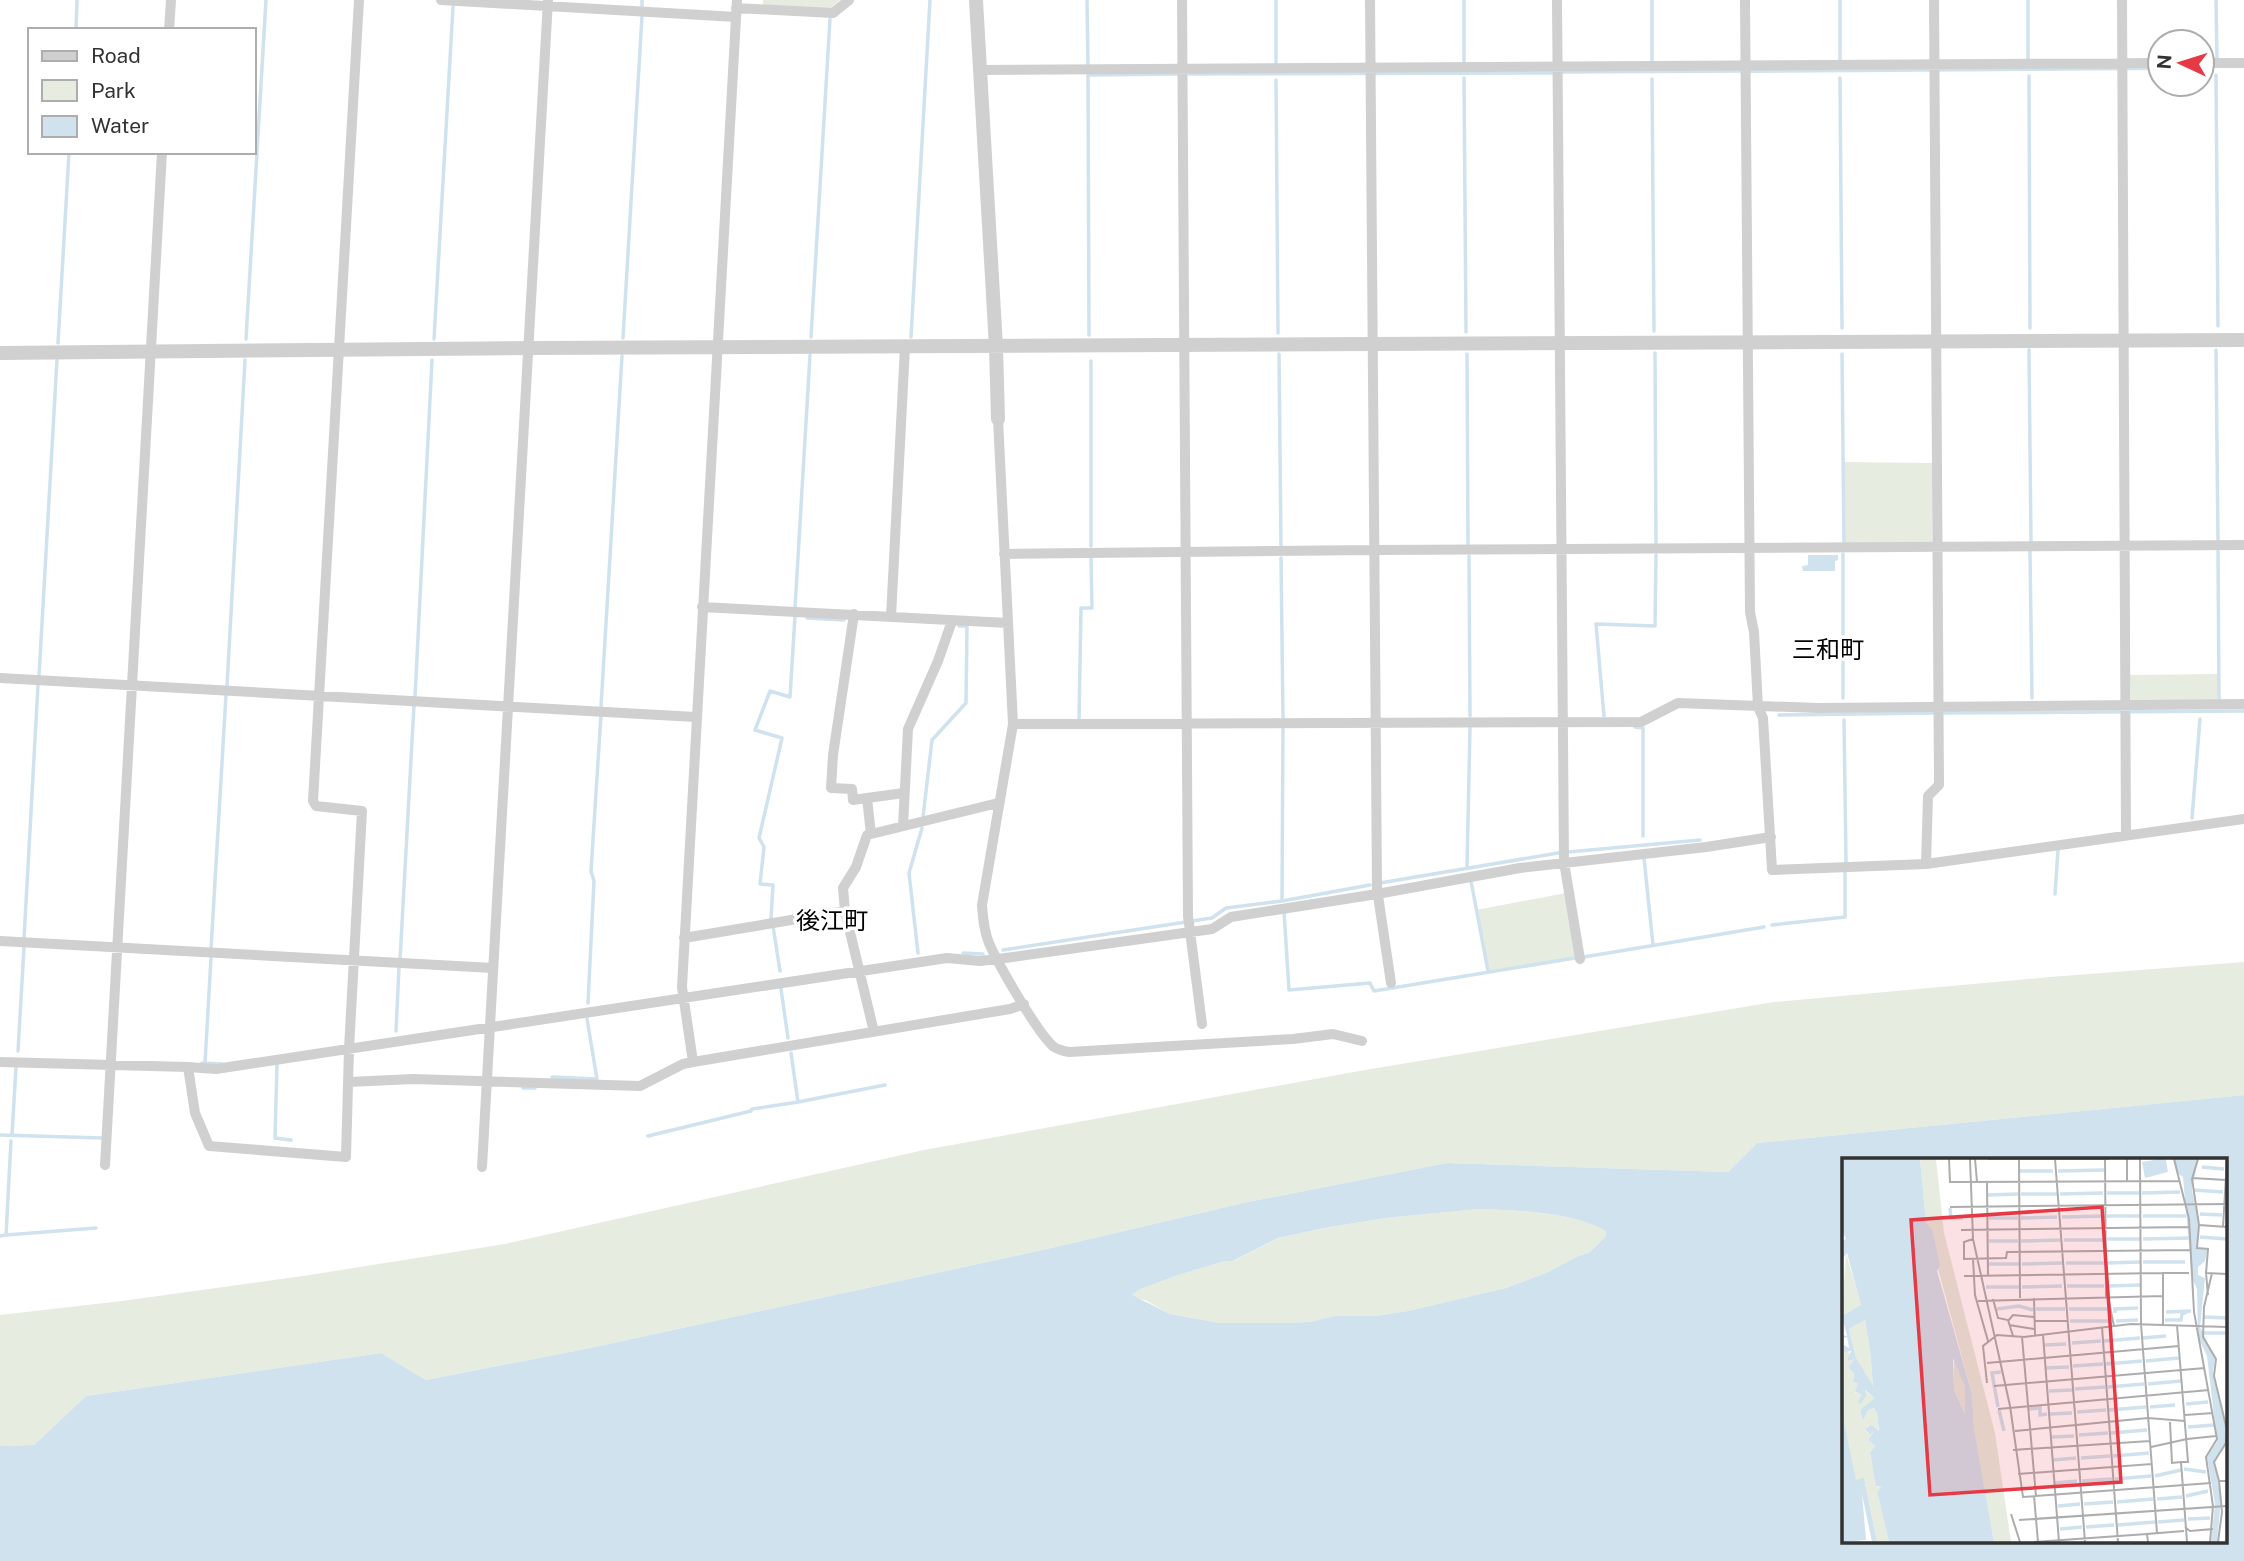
<svg xmlns="http://www.w3.org/2000/svg" width="2244" height="1561" viewBox="0 0 2244 1561" font-family="'Public Sans','Noto Sans JP',sans-serif">
  <style>
    .green { fill: #e6ecdf }
    .water { fill: #cfe2ee; fill-rule: evenodd }
    .lines { fill: none; stroke-linecap: round; stroke-linejoin: round }
    .stream { stroke: #cfe2ee; stroke-width: 3.5 }
    .minor { stroke: #d0d0d0; stroke-width: 10 }
    .tertiary { stroke: #d0d0d0; stroke-width: 14 }
    .labels { text-anchor: middle; stroke-width: 7; stroke-linejoin: round; paint-order: stroke }
    .quarter-label { font-size: 24px; fill: #000; stroke: #fff }
    .inset-river { fill: none; stroke: #cfe2ee; stroke-width: 3.5 }
    .inset-road { fill: none; stroke: #adadad; stroke-width: 2 }
    .view { fill: #e63946; fill-opacity: 0.15; stroke: #e63946; stroke-width: 3.5 }
    .inset-edge { fill: none; stroke: #333; stroke-width: 3.5 }
  </style>
  <rect width="100%" height="100%" fill="#fff"/>
  <!-- green -->
  <path class="green" d="M763,0H840L829,9L763,5Z
    M1843,462L1932,463V543H1844Z
    M2219,674V702L2131,701L2130,675Z
    M1566,893L1575,958L1488,972L1476,910Z
    M2244,962V1095L1757,1143L1728,1172L1447,1163L1248,1202L1047,1249L590,1348L426,1380L381,1353L86,1396L34,1445L0,1446V1315L122,1301L303,1276L505,1244L924,1150L1365,1070L1774,1002L2050,977Z
    M1479,1209C1521,1211 1569,1211 1606,1231V1236L1590,1252L1576,1257L1548,1272L1506,1288L1408,1311L1375,1316H1335L1309,1322L1283,1323H1220L1170,1314L1145,1300L1135,1298L1132,1295L1138,1290L1178,1275L1225,1261H1234L1278,1238L1324,1228L1386,1218Z"/>
  <!-- water -->
  <path class="water" d="M2160,67V70L1749,73V70Z
    M1808,555H1838V560L1835,561V571H1803L1802,566L1808,565Z
    M2244,1095V1561H0V1446L34,1445L86,1396L381,1353L426,1380L590,1348L1047,1249L1248,1202L1447,1163L1728,1172L1757,1143ZM2225,1160V1542H1843V1160ZM1479,1209C1521,1211 1569,1211 1606,1231V1236L1590,1252L1576,1257L1548,1272L1506,1288L1408,1311L1375,1316H1335L1309,1322L1283,1323H1220L1170,1314L1132,1295L1138,1290L1178,1275L1225,1261H1233L1278,1238L1324,1228L1386,1218Z"/>
  <g class="lines">
    <!-- stream -->
    <path class="stream" d="M1087,0L1088,66
      M1276,0V64
      M1464,0V64
      M1652,0V62
      M1840,0V60
      M2028,0V60
      M2216,0L2217,60
      M642,8V0
      M76,30L77,0
      M1563,72L1742,71
      M1189,74L1553,73
      M2216,75L2218,326
      M2029,76L2030,328
      M1464,78L1466,332
      M1840,78L1842,328
      M1652,79L1654,331
      M1276,80L1278,333
      M1089,335L1088,75L1177,74
      M811,337L830,19
      M911,337L930,0
      M623,338L642,16
      M246,339L266,0
      M434,339L453,7
      M58,343L69,152
      M2029,350L2031,543
      M2216,350L2218,541
      M1655,353L1656,543
      M1279,354L1281,546
      M1467,354L1468,544
      M1842,354L1844,543
      M1091,361V546
      M2030,551L2032,698
      M2218,551L2219,702
      M1469,556L1470,716
      M1281,558L1283,718
      M795,608L810,355
      M807,618L844,620
      M39,676L57,360
      M227,686L245,360
      M415,697L432,360
      M1843,698V554
      M601,707L622,356
      M1944,713L2244,711
      M1779,715L1933,713
      M1604,716L1596,624L1655,626L1656,555
      M1079,720L1081,608H1092L1091,558
      M1844,720L1846,862
      M1635,727L1643,728V836
      M923,817L932,740L966,703L967,626H959
      M2192,818L2200,719
      M1568,852L1700,840
      M1644,858L1653,945
      M1467,866L1470,728
      M1471,881L1488,971
      M1380,883L1558,853
      M2055,894L2058,850
      M1282,901L1283,729
      M1284,912L1289,990L1370,983L1374,991L1575,958
      M771,919L773,885L760,884L764,847L759,838L782,738L755,730L770,691L790,697L795,616
      M1772,925L1845,917V872
      M773,926L780,971
      M24,939L38,685
      M211,949L226,695
      M1003,950L1212,918L1226,908L1282,901L1370,885
      M918,953L909,873L922,828
      M963,953L983,954
      M1584,957L1764,927
      M400,960L414,705
      M781,989L788,1038
      M588,1003L594,881L591,871L601,715
      M396,1031L399,967
      M18,1051L24,947
      M791,1053L798,1102L885,1085
      M202,1063L222,1064
      M205,1063L211,958
      M277,1064L275,1138L291,1140
      M552,1077L597,1079L587,1019
      M523,1088H535
      M0,1135L103,1138
      M12,1135L16,1067
      M648,1136L751,1111L752,1109L798,1102
      M6,1235L96,1228
      M0,1236L6,1235L11,1141"/>
    <!-- minor -->
    <path class="minor" d="M441,0L736,17
      M1182,0L1188,916L1202,1024
      M1370,0L1377,889L1391,983
      M1557,0L1564,862L1580,959
      M1745,0L1750,612L1754,632L1758,707L1763,718L1772,870L1926,864L2244,819
      M2122,0L2126,835
      M736,8L833,13L849,0
      M169,30L171,0
      M2202,63H2244
      M980,70L2160,63
      M998,419L1013,724L982,905C983,919 984,931 989,943C998,964 1038,1034 1054,1047C1059,1050 1063,1051 1069,1052L1293,1039L1333,1034L1362,1041
      M1004,554L1374,550L2244,545
      M702,607L1008,623
      M854,614L833,755L831,788L852,789L853,800L867,798L871,834
      M891,617L905,347
      M0,678L695,717
      M1013,724L1641,722L1678,703L1818,708L2244,704
      M867,798L904,793
      M903,826L908,729L938,661L952,621
      M1926,864L1928,796L1939,785L1934,0
      M845,911L874,1032
      M684,938L845,911L843,888L856,867L867,835L998,803
      M0,941L493,968
      M0,1062L188,1067L195,1113L209,1146L346,1157L349,1049L362,811L316,806L313,801L359,0
      M693,1062L682,987L737,0
      M188,1067L216,1069L947,958L980,961L998,959L1212,929L1231,917L1377,894L1520,868L1706,847L1771,837
      M349,1082L413,1079L640,1086L683,1064L693,1062L1010,1009L1024,1004
      M105,1165L162,152
      M482,1167L548,0"/>
    <!-- tertiary -->
    <path class="tertiary" d="M976,0L996,347L998,419
      M0,353L530,348L2244,340"/>
  </g>
  <g class="labels">
    <!-- quarter labels -->
    <g class="quarter-label">
      <text x="1828" y="658">三和町</text>
      <text x="832" y="929">後江町</text>
    </g>
  </g>
  <!-- overview -->
  <g transform="translate(1842 1158)">
    <rect width="385" height="385" fill="#fff"/>
    <path d="M78,1H94L102,75L153,275L169,384H152L132,271L130,236L84,66ZM4,95L19,146L27,143L0,158ZM23,162L28,193L31,229L14,201L7,171ZM0,186L12,201L6,209L12,214L11,224L16,225L13,235H20V241L22,232L33,240L48,232L18,252L21,263L26,252L32,250L35,255L37,277L29,267L23,271L26,276L32,274L26,282L33,288L28,297L35,329L66,323L68,325L35,332L47,384H35L22,320L15,325L10,311L0,255ZM112,199L123,229V256L112,232Z" fill="#e6ecdf"/>
    <path d="M0,1H78L84,65L90,71L98,107L95,113L130,236L132,270L152,384H47L35,333L40,329L34,328L28,295L33,288L26,282L32,274L27,276L23,271L29,267L37,273L35,255L32,250L26,252L21,263L18,252L33,240L23,232L24,238L19,245H16L20,236L13,234L16,225L11,224L12,215L6,209L12,201L5,203L9,193L3,194L0,186L7,190L5,179L0,181V177L5,178L0,158L19,147L5,95L0,101V83L4,81L0,72ZM23,162L28,193L31,228L14,200L7,171ZM111,200L123,229V256L112,232ZM318,1L324,2L326,14L303,20L300,4ZM332,1H356L350,32L357,67L355,91L365,92L363,103L356,109V117L363,120L358,169L373,200L371,213L384,269L383,286L372,302L379,341L375,384H369L373,346L365,299L375,284L365,198L356,179L355,131L350,120L341,19L335,15ZM0,255L14,322L22,320L35,384H30L20,336L24,382L0,384Z" fill="#cfe2ee" fill-rule="evenodd"/>
    <path class="inset-river" d="M360,9L382,11M178,13H211M216,13L262,12M352,32L381,34M265,35H298M300,35L338,34M179,36H215M218,36L261,35M146,37L176,36M108,50L109,60H121M358,56L380,57M265,58H298M301,58H344M220,59L263,58M147,60H176M179,60L215,59M358,79L385,81M265,81H298M301,81L348,80M222,82H262M147,83H176M179,83L218,82M301,104H343M224,105H263M265,105L298,104M147,106H177M180,106L220,105M225,128H262M266,128L299,127M144,129H177M180,129L220,128M155,151L177,148L191,152M194,151H223M227,151H265M324,154L349,153M273,155V151L296,150M362,159L385,160M323,162H339L340,156L347,153M228,163H268M274,163L296,162M362,175H385M301,180L324,178M262,183L298,180M230,185L259,183M203,187L224,186M304,203L337,200M264,206L300,203M231,208L261,206M204,210L227,209M306,226L339,223M266,229L302,226M233,231L263,229M207,233L230,232M344,246L366,244M156,249L150,215L159,214M308,249L333,247M187,251L198,250V257L205,256M157,252L162,273M267,252L304,249M235,254L264,252M208,256L230,255M346,269L372,267M269,275L305,272M237,277L266,275M210,279L232,278M271,298L307,295M239,300L268,298M211,302L234,300M342,311L364,314M313,318L339,312M273,321L309,318M240,323L270,321M213,325L235,323M344,338L366,333M315,341L340,339M275,344L311,341M242,346L271,344M216,348L238,346M346,361L368,360M316,364L342,362M276,367L313,364M244,369L272,367M218,371L240,369"/>
    <path class="inset-road" d="M107,1L108,24L337,23M128,1L131,81L122,84V101L164,100L165,94L349,92M133,1L135,24M146,1H267M177,1L178,140M213,1L243,384M263,1L264,139M285,1V24M298,1L299,166L315,375M332,1L347,61L352,154L375,281L364,299L371,348L368,384M356,1L350,21L357,67L355,90L366,91L364,115L385,116M350,20L384,22M145,25L146,118M108,49L385,46M357,67L385,69M381,69L385,1M119,72L347,69M131,81L168,248L181,339L369,325M131,101L133,137L146,183M364,115L366,137M370,115L362,149L361,179L374,201L372,218L385,272L384,285L372,304L377,323H385M122,118L321,115M266,139L272,168M192,140L193,178M151,141L156,160L166,162L171,178M136,143L321,138M166,163L171,157L192,159M192,163H226M167,167L192,171M321,167V115H347M335,167L346,304H339L345,384M260,169L276,384M201,177L217,384M180,179L194,338M145,205L337,188M145,225L141,188L155,177L182,179L289,166L385,169M152,228L363,210M156,251L367,232M343,257L371,255M306,260L343,263M328,264L330,305L339,304M173,273L306,260M345,281L374,278M309,289L345,281M171,292L308,283M176,316L310,306M192,338L196,384M169,356L178,384M177,362L385,348M343,369L348,373L371,371M192,384L305,376M306,384L305,376L342,373M376,384L380,354L377,323"/>
    <path class="view" d="M260,49L279,324L88,337L69,62Z"/>
    <rect width="385" height="385" class="inset-edge"/>
  </g>
  <!-- legend -->
  <rect x="28" y="28" width="228" height="126" fill="#ffffff" stroke="#adadad" stroke-width="2"/>
  <rect x="42" y="51" width="35" height="10" fill="#d0d0d0" stroke="#adadad" stroke-width="2"/>
  <text x="91" y="63" font-size="21" fill="#333333">Road</text>
  <rect x="42" y="80" width="35" height="21" fill="#e6ecdf" stroke="#adadad" stroke-width="2"/>
  <text x="91" y="98" font-size="21" fill="#333333">Park</text>
  <rect x="42" y="116" width="35" height="21" fill="#cfe2ee" stroke="#adadad" stroke-width="2"/>
  <text x="91" y="133" font-size="21" fill="#333333">Water</text>
  <!-- north arrow -->
  <g transform="translate(2181 63) rotate(274)"><circle r="33" fill="#ffffff" stroke="#adadad" stroke-width="2"/>
  <path d="M0-5L12 26L0 18L-12 26Z" fill="#e63946"/>
  <text y="-10" font-size="19" font-weight="bold" text-anchor="middle" fill="#333333">N</text>
  </g>
</svg>
